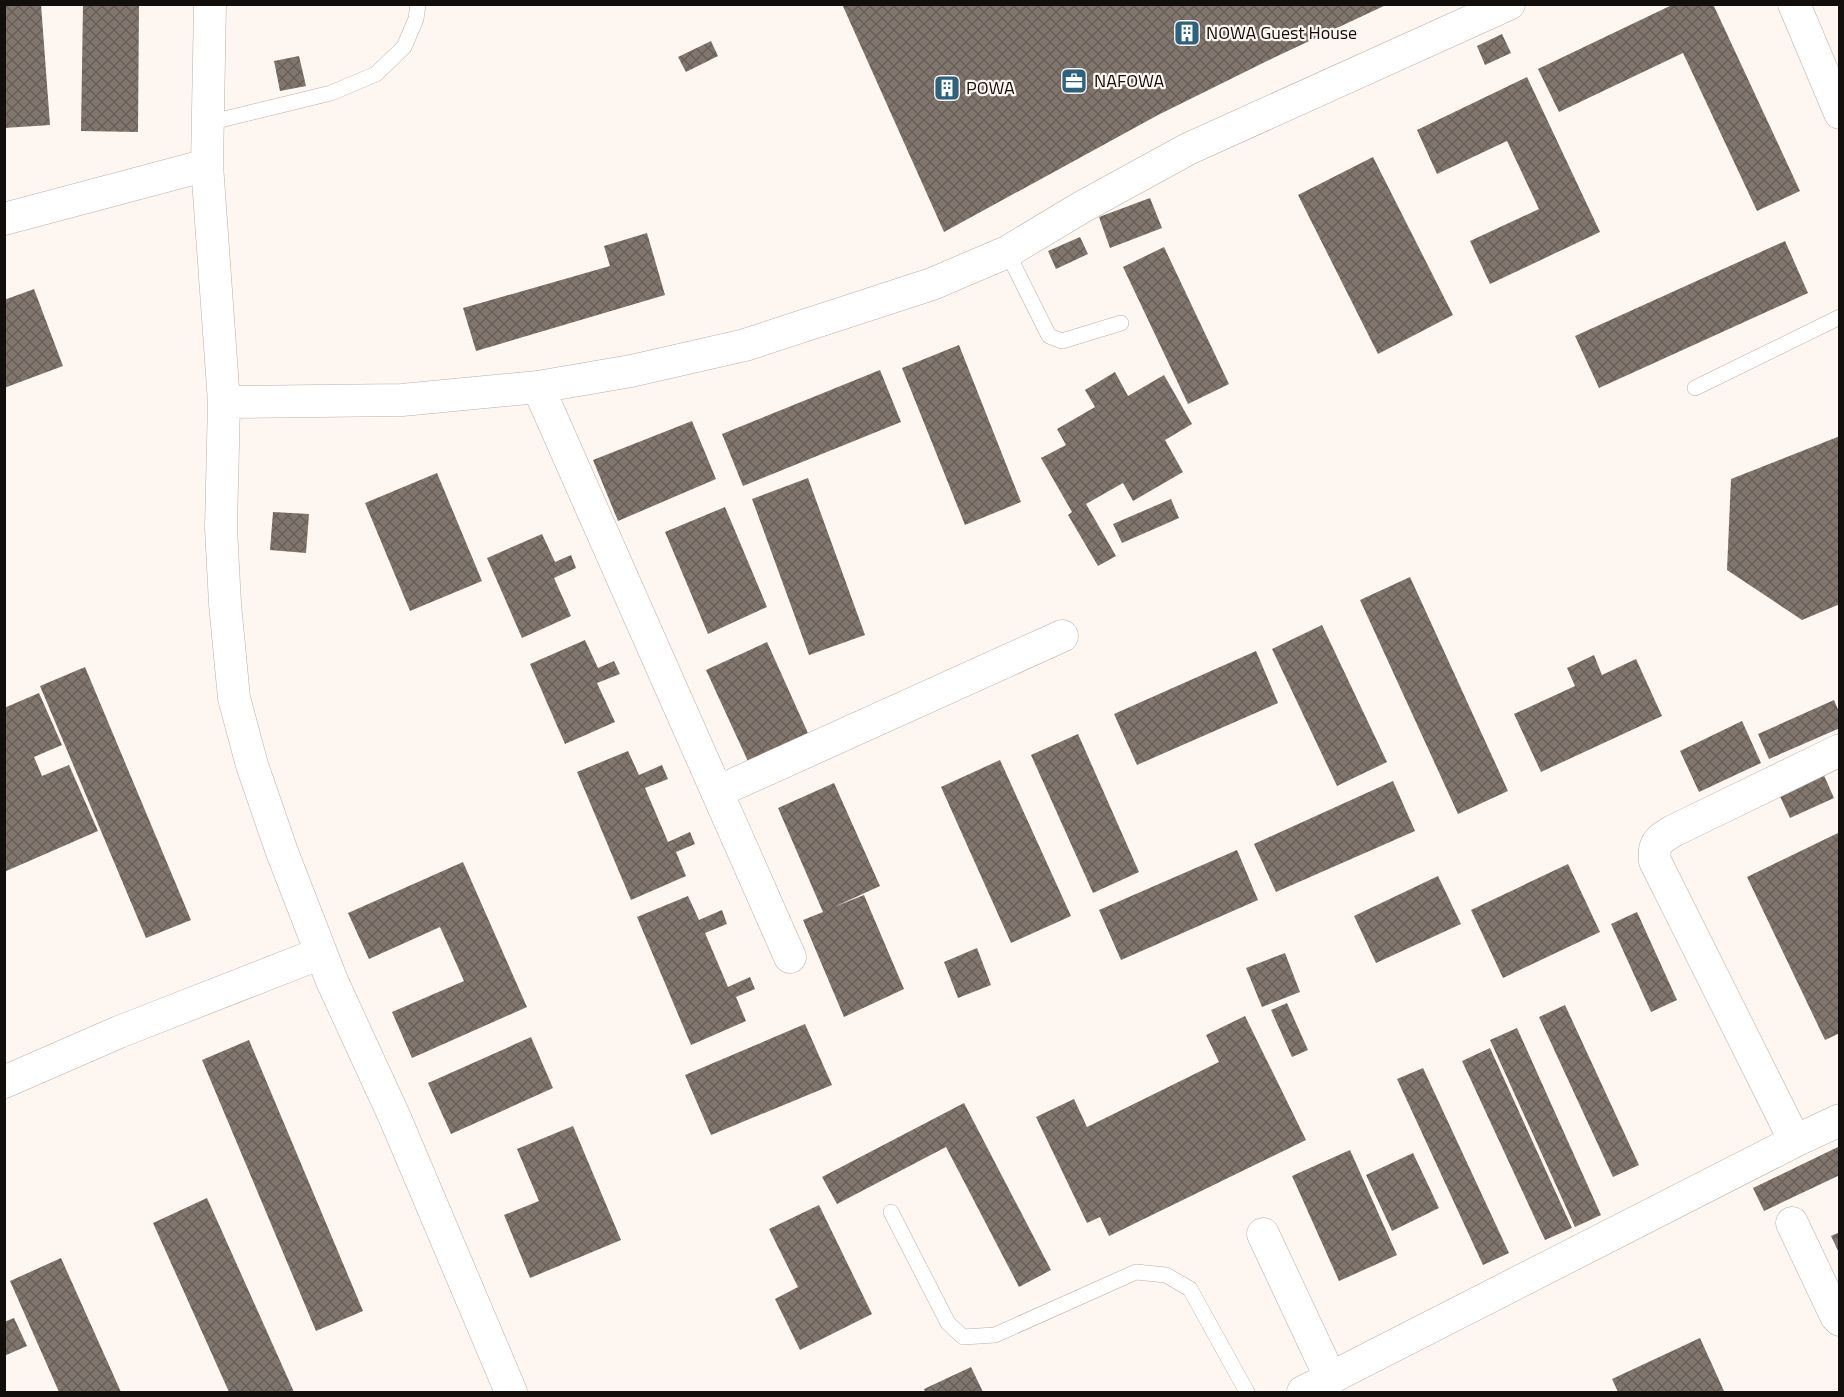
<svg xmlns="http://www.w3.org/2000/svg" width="1844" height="1397" viewBox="0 0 1844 1397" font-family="'Titillium Web',sans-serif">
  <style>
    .building { fill: url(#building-cross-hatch) }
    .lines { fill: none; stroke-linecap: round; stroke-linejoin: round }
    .lane-casing { stroke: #bcafa8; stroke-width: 16 }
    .street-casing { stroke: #bcafa8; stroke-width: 33 }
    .lane { stroke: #fff; stroke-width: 15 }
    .street { stroke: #fff; stroke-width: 32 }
    .labels { text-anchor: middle; stroke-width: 4.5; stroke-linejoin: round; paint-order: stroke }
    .poi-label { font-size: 18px; fill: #120e0b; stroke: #fef6f1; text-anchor: start }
  </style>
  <defs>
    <pattern id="building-cross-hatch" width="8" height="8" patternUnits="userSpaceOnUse" patternTransform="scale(1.5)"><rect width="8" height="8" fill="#81766e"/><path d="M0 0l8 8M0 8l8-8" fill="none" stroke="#685f59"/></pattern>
  </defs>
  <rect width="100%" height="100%" fill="#fef6f1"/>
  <!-- building -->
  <path class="building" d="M4,4H41L50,125L4,128Z
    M83,4H139L138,132L81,131Z
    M842,4H1388L1267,61L1158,115L944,232Z
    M1674,4H1713L1800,191L1757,211L1683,53L1559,112L1538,69Z
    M1502,34L1511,53L1485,65L1477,46Z
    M711,41L718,56L686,72L678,57Z
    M299,56L306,86L280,91L274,61Z
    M1527,77L1600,232L1490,284L1470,241L1539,209L1507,141L1437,174L1417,130Z
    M1373,157L1453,315L1378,354L1298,195Z
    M1150,198L1162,228L1110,248L1099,217Z
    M647,233L665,295L476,351L463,308L610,266L604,246Z
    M1080,237L1088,254L1056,269L1048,251Z
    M1785,241L1808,293L1599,388L1575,336Z
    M1164,247L1229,384L1188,404L1123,267Z
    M34,289L63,366L4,388V300Z
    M959,345L1021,502L965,525L902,368Z
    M880,370L901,422L743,486L722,434Z
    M1115,372L1128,396L1164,375L1192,424L1165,440L1183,472L1133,501L1123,483L1086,504L1116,556L1098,566L1068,515L1072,512L1041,458L1066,445L1057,429L1095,407L1085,390Z
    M692,421L716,479L618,521L593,460Z
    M1840,436V604L1802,620L1727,570L1731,479Z
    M437,473L482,581L410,611L365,503Z
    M808,478L865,635L809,655L752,499Z
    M1171,499L1179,518L1122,543L1113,524Z
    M725,507L767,607L708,634L665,532Z
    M273,512L309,514L306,553L270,550Z
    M542,534L555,562L571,555L576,568L554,578L571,616L522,638L487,558Z
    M1410,577L1508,791L1458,814L1360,600Z
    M1322,625L1387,762L1337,786L1272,649Z
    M585,640L598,668L614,661L620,674L597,683L615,722L565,744L530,664Z
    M767,642L812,742L752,770L706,670Z
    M1256,651L1278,703L1137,765L1114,714Z
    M1594,655L1602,675L1636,659L1662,716L1541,772L1514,714L1575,686L1567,668Z
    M85,667L191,920L146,938L40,686Z
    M39,693L62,745L34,757L42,776L69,765L98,831L4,872V708Z
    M1834,700L1840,714V728L1769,759L1758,734Z
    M1742,721L1761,763L1699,792L1680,751Z
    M1078,734L1139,872L1093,893L1031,755Z
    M628,751L639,775L662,765L668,779L645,788L668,842L690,832L695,844L676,852L686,876L631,900L577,772Z
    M1000,760L1071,916L1011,943L941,787Z
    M1822,771L1834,798L1790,818L1778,792Z
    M1393,781L1415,831L1276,892L1254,844Z
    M834,783L880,886L834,907L864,895L904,989L844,1017L803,920L823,912L778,808Z
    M1840,832V1033L1825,1040L1747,877Z
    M1237,850L1258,900L1121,960L1099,910Z
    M463,862L527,1007L412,1058L392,1012L464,981L440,927L369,959L348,913Z
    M1568,864L1600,932L1503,978L1471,910Z
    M1438,876L1461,924L1376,963L1354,916Z
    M688,896L699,920L722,910L727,924L705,933L728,987L750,977L755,989L736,997L746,1021L691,1045L637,917Z
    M1637,912L1677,1000L1651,1012L1611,924Z
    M977,948L991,985L958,998L944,962Z
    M1285,953L1300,992L1262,1007L1246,968Z
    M1287,1003L1308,1050L1292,1057L1271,1010Z
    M1565,1005L1639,1165L1613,1177L1539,1017Z
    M1245,1016L1306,1140L1109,1236L1100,1217L1087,1223L1036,1117L1074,1099L1087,1127L1219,1062L1206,1035Z
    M805,1024L832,1085L711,1135L685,1075Z
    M1517,1028L1601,1215L1575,1227L1490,1040Z
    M531,1037L553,1088L451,1134L428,1083Z
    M249,1040L363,1311L316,1331L202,1060Z
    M1490,1048L1572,1228L1545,1240L1462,1061Z
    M1423,1068L1509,1253L1483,1265L1397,1079Z
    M964,1103L1051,1270L1019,1287L946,1147L837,1204L822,1177Z
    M573,1126L621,1240L530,1278L504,1215L539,1201L517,1149Z
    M1840,1146V1175L1764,1211L1753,1188Z
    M1350,1150L1397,1255L1339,1281L1292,1176Z
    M1413,1153L1439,1208L1392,1231L1366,1175Z
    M207,1198L294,1392H229L153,1223Z
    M819,1205L872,1314L800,1350L775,1299L798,1287L769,1229Z
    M1840,1232V1255L1831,1236Z
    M61,1258L121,1392H59L10,1281Z
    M14,1318L27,1346L4,1356V1322Z
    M1700,1338L1724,1391L1618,1392L1612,1379Z
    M971,1367L983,1392H925L924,1389Z"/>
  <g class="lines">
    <defs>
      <path id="lane" d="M208,123L331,93L376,74L404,47L416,19L418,4
        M1007,252L1049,336L1062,341L1121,323
        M1695,388L1840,317
        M891,1212L948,1323L963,1337L995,1335L1136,1272L1166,1275L1190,1289L1247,1392"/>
      <path id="street" d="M210,4L207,165L224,402L221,528L225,604L234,698L252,765L282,852L332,981L395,1118L511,1392
        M1794,4L1840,113
        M4,219L207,165
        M538,387L790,957
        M224,402L402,400L538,387L631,371L745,345L932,284L1007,252L1082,207L1188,149L1509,4
        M717,792L1062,636
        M4,1082L119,1032L321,953
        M1795,1141L1655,861C1653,843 1658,840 1673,831L1840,750
        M1792,1223L1836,1316L1840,1320
        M1263,1234L1331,1379
        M1303,1392L1795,1141L1840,1120"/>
    </defs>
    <!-- lane casing -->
    <use href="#lane" class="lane-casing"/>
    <!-- street casing -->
    <use href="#street" class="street-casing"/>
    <!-- lane -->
    <use href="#lane" class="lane"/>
    <!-- street -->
    <use href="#street" class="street"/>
  </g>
  <!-- icons -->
  <defs>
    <symbol id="building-square" viewBox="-11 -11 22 22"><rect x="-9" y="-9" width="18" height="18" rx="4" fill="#2d627e" stroke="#fef6f1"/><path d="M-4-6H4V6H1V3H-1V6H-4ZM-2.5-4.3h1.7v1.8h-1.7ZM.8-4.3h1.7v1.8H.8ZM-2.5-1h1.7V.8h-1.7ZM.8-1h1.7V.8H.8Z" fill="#fff"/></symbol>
    <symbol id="office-square" viewBox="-11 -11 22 22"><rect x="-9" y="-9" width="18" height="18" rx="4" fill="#2d627e" stroke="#fef6f1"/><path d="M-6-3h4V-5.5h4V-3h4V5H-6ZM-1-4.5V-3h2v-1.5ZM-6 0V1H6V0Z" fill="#fff"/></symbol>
  </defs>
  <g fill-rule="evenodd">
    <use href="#building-square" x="1172" y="18" width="30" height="30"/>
    <use href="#office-square" x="1059" y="66" width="30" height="30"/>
    <use href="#building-square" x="932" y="73" width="30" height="30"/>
  </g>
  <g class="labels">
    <!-- poi labels -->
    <g class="poi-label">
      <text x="1206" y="39">NOWA Guest House</text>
      <text x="1094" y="87">NAFOWA</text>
      <text x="966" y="94">POWA</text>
    </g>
  </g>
  <!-- border -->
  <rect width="1844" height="1397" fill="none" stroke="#120e0b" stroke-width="12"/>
</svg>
